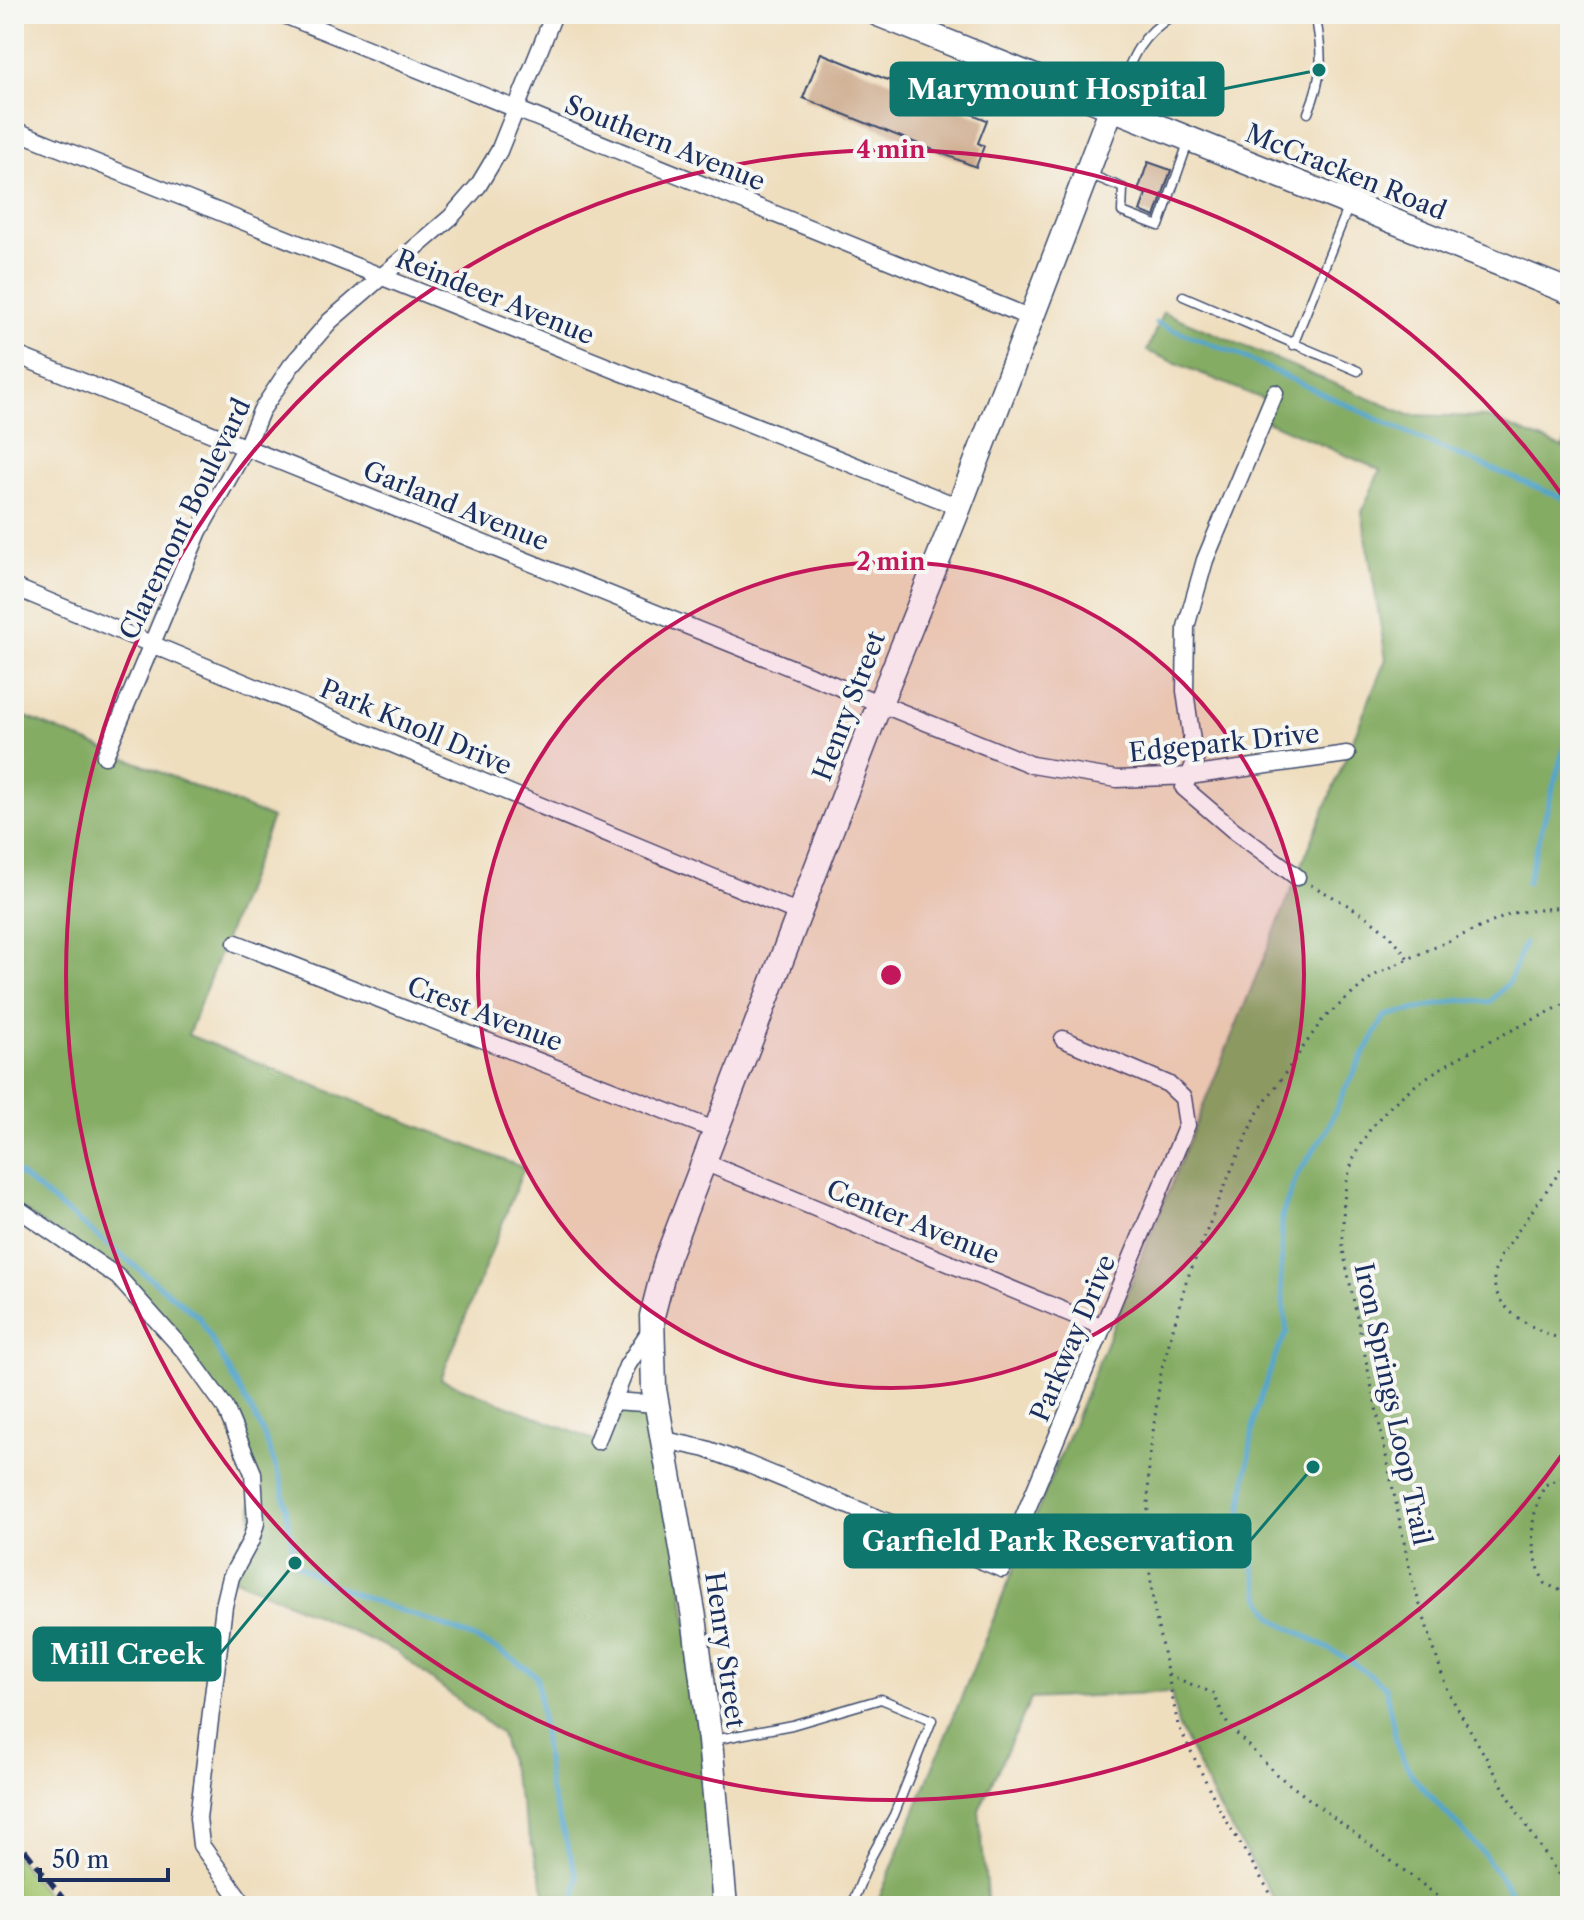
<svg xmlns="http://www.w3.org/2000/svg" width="1584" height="1920" viewBox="0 0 1584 1920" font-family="'Libre Caslon Text',serif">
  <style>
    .green { fill: #a5c771; stroke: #607b68; stroke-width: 2 }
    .forest { fill: #84ac63; stroke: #506e60; stroke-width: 2 }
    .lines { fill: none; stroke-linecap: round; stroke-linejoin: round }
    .stream { stroke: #52a5cd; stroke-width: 5 }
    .building { fill: #cba686 }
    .lane-casing { stroke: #3b496c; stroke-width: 11 }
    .street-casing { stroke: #3b496c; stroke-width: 19 }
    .secondary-casing { stroke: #3b496c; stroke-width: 27 }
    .path { stroke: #3b496c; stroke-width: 3; stroke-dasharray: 2 6; stroke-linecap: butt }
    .lane { stroke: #fff; stroke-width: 8 }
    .street { stroke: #fff; stroke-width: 16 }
    .secondary { stroke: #fff; stroke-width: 24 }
    .rail { stroke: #1b2f5e; stroke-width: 5; stroke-dasharray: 12 6; stroke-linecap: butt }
    .ring { fill: none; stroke: #c2185b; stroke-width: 4 }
    .labels { text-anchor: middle; stroke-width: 8; stroke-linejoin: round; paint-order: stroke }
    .street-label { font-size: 26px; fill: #1b2f5e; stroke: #f6f6f2 }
    .centre { fill: #c2185b; stroke: #f6f6f2; stroke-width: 4 }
    .ring-label { font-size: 24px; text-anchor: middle; font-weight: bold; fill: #c2185b; stroke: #f6f6f2; stroke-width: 8; stroke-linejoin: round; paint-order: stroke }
    .leader { fill: none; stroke: #0f766e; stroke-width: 3 }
    .callout-dot { fill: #0f766e; stroke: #f6f6f2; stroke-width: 3 }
    .callout { fill: #0f766e; stroke: #0f766e; stroke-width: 3 }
    .callout-label { font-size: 28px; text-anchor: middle; font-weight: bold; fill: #fff }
  </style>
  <rect width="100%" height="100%" fill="#f6f6f2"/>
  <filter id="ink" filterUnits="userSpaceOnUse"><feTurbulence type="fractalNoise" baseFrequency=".0125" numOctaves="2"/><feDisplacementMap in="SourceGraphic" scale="16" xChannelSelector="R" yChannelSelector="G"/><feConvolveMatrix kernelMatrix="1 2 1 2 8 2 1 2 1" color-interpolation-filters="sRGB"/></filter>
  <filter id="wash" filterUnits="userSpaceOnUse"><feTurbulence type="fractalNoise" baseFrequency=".006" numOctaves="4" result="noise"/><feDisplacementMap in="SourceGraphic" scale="32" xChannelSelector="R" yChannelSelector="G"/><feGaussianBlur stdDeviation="1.8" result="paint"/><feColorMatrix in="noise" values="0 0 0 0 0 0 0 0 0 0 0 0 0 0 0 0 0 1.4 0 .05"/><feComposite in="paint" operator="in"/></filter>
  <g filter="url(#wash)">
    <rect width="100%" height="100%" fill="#efdebe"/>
    <!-- green -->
    <path class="green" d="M14,1854L55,1906H14Z"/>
    <!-- forest -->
    <path class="forest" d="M1163,312L1409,415L1485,417L1563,448L1570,431V1906H1278L1220,1810L1178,1725L1171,1692L1031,1699L979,1810L988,1906H876L1386,659L1362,512L1380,470L1264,420L1270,402L1147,351Z
      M14,712L272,818L188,1035L524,1168L441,1379L596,1441L613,1401L658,1404L725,1906H549L501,1734L397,1652L231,1577L251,1540L253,1473L225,1407L118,1277L14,1204V879L21,863L14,854Z"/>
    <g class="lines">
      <!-- stream -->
      <path class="stream" d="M1156,323L1235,353L1427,442L1570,501
        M1527,883L1563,751L1570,735
        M14,1170L199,1317L262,1430L282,1483L295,1563C368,1613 469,1618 537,1677L549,1787L577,1876L575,1906
        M1520,1906L1483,1853L1413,1777L1398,1749L1385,1686L1349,1660L1274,1619L1261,1598L1241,1514L1255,1414L1276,1354L1287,1332L1281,1284L1282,1215L1297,1175L1326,1132L1345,1089L1385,1016L1460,1000L1490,1002L1510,981L1524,943"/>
    </g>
    <g id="blocks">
      <!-- building -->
      <path class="building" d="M821,53L987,120L978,143L984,146L976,167L803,98Z
        M1148,162L1171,170L1155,217L1140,211L1146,194L1138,191Z"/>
    </g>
  </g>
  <g filter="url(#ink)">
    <use href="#blocks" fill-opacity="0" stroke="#3b496c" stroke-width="2"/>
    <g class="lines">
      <defs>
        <path id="lane" d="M1113,107C1130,64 1134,39 1175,14
          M1308,113C1324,74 1323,54 1315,14
          M1091,175L1123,188L1122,212L1159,226L1188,143
          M1183,296L1358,371
          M1293,345L1348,208
          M714,1740L792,1725L881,1699L932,1720L894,1815L871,1857L851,1906"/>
        <path id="street" d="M282,14L1031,318
          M14,130L959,507
          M14,354L1032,765L1117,779L1189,776L1347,754
          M1275,393L1205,560L1186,627L1185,691L1195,762L1184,788L1232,829L1297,877
          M14,587L799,913
          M105,756L199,531L246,447L261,411L291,366L330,321L451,217L478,186L499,151L554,14
          M236,943L717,1131
          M704,1162L1103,1327
          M14,1206L118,1277L186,1353L225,1407L253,1473L256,1523L251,1540L231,1577L224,1606L198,1818L201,1845L245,1906
          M613,1401L658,1404
          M665,1440L706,1449L747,1464L1002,1569L1187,1125L1183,1098L1168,1084L1063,1039
          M597,1441L627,1366L651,1329"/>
        <path id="secondary" d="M878,14L1570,292
          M725,1906L710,1741L694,1617L654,1389L652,1316L667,1258L874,718L959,507L1112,107"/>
      </defs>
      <!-- lane casing -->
      <use href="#lane" class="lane-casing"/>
      <!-- street casing -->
      <use href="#street" class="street-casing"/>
      <!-- secondary casing -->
      <use href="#secondary" class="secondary-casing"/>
      <!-- path -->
      <path class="path" d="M1311,885C1346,904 1388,924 1408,959
        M1570,1001C1497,1041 1380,1080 1351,1166C1342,1192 1343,1222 1343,1250L1412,1580L1447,1690L1520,1816L1570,1892
        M1570,1157L1499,1258C1498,1264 1494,1271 1494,1276C1492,1313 1541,1333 1570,1342
        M1570,1475L1545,1485C1528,1521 1529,1546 1544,1583L1570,1595
        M1168,1675L1213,1693L1228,1725L1276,1774L1451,1906
        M1278,1906L1220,1810L1178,1725L1154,1608L1147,1549L1149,1462L1161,1372L1186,1282L1233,1166L1258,1112L1323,1019L1373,976L1408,959L1513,913L1570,906"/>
      <!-- lane -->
      <use href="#lane" class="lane"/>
      <!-- street -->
      <use href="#street" class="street"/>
      <!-- secondary -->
      <use href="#secondary" class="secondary"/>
      <!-- rail -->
      <path class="rail" d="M14,1836L69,1906"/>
    </g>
  </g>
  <!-- distance rings -->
  <circle cx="891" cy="975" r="413" fill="#c2185b" fill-opacity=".12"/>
  <g class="ring">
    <circle cx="891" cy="975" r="413"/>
    <path d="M1567 1448A825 825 0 1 1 1567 502"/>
  </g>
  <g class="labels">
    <!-- street labels -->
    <g class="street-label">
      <text transform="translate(665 143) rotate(22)" y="9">Southern Avenue</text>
      <text transform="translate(1346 172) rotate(22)" y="9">McCracken Road</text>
      <text transform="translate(495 297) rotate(22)" y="9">Reindeer Avenue</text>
      <text transform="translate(456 506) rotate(22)" y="9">Garland Avenue</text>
      <text transform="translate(185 519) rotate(-64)" y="9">Claremont Boulevard</text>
      <text transform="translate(849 706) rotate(-69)" y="9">Henry Street</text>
      <text transform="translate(416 727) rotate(23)" y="9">Park Knoll Drive</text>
      <text transform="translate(1224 743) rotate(-6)" y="9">Edgepark Drive</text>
      <text transform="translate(485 1014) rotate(21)" y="9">Crest Avenue</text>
      <text transform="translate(913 1222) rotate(22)" y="9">Center Avenue</text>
      <text transform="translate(1073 1338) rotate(-67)" y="9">Parkway Drive</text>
      <text transform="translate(1393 1404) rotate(78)" y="9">Iron Springs Loop Trail</text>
      <text transform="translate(725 1650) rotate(82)" y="9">Henry Street</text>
    </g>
  </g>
  <circle cx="891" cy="975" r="12" class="centre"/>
  <g class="ring-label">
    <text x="891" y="158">4 min</text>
    <text x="891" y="570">2 min</text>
  </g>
  <!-- callouts -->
  <path class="leader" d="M1319 70L1223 89M1313 1467L1250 1541M295 1563L220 1654"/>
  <g class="callout-dot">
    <circle cx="1319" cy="70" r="8"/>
    <circle cx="1313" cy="1467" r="8"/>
    <circle cx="295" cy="1563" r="8"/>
  </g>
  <g class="callout">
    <rect x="891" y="63" width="332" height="52" rx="8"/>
    <rect x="845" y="1515" width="405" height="52" rx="8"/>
    <rect x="34" y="1628" width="186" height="52" rx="8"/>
  </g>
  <g class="callout-label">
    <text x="1057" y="99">Marymount Hospital</text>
    <text x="1048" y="1551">Garfield Park Reservation</text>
    <text x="127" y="1664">Mill Creek</text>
  </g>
  <!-- margin -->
  <rect width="1584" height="1920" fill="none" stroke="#f6f6f2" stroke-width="48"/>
  <!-- scale -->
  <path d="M40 1868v12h128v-12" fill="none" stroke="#1b2f5e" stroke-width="4"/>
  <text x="52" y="1868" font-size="24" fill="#1b2f5e" stroke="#f6f6f2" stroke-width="6" paint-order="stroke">50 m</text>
</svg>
